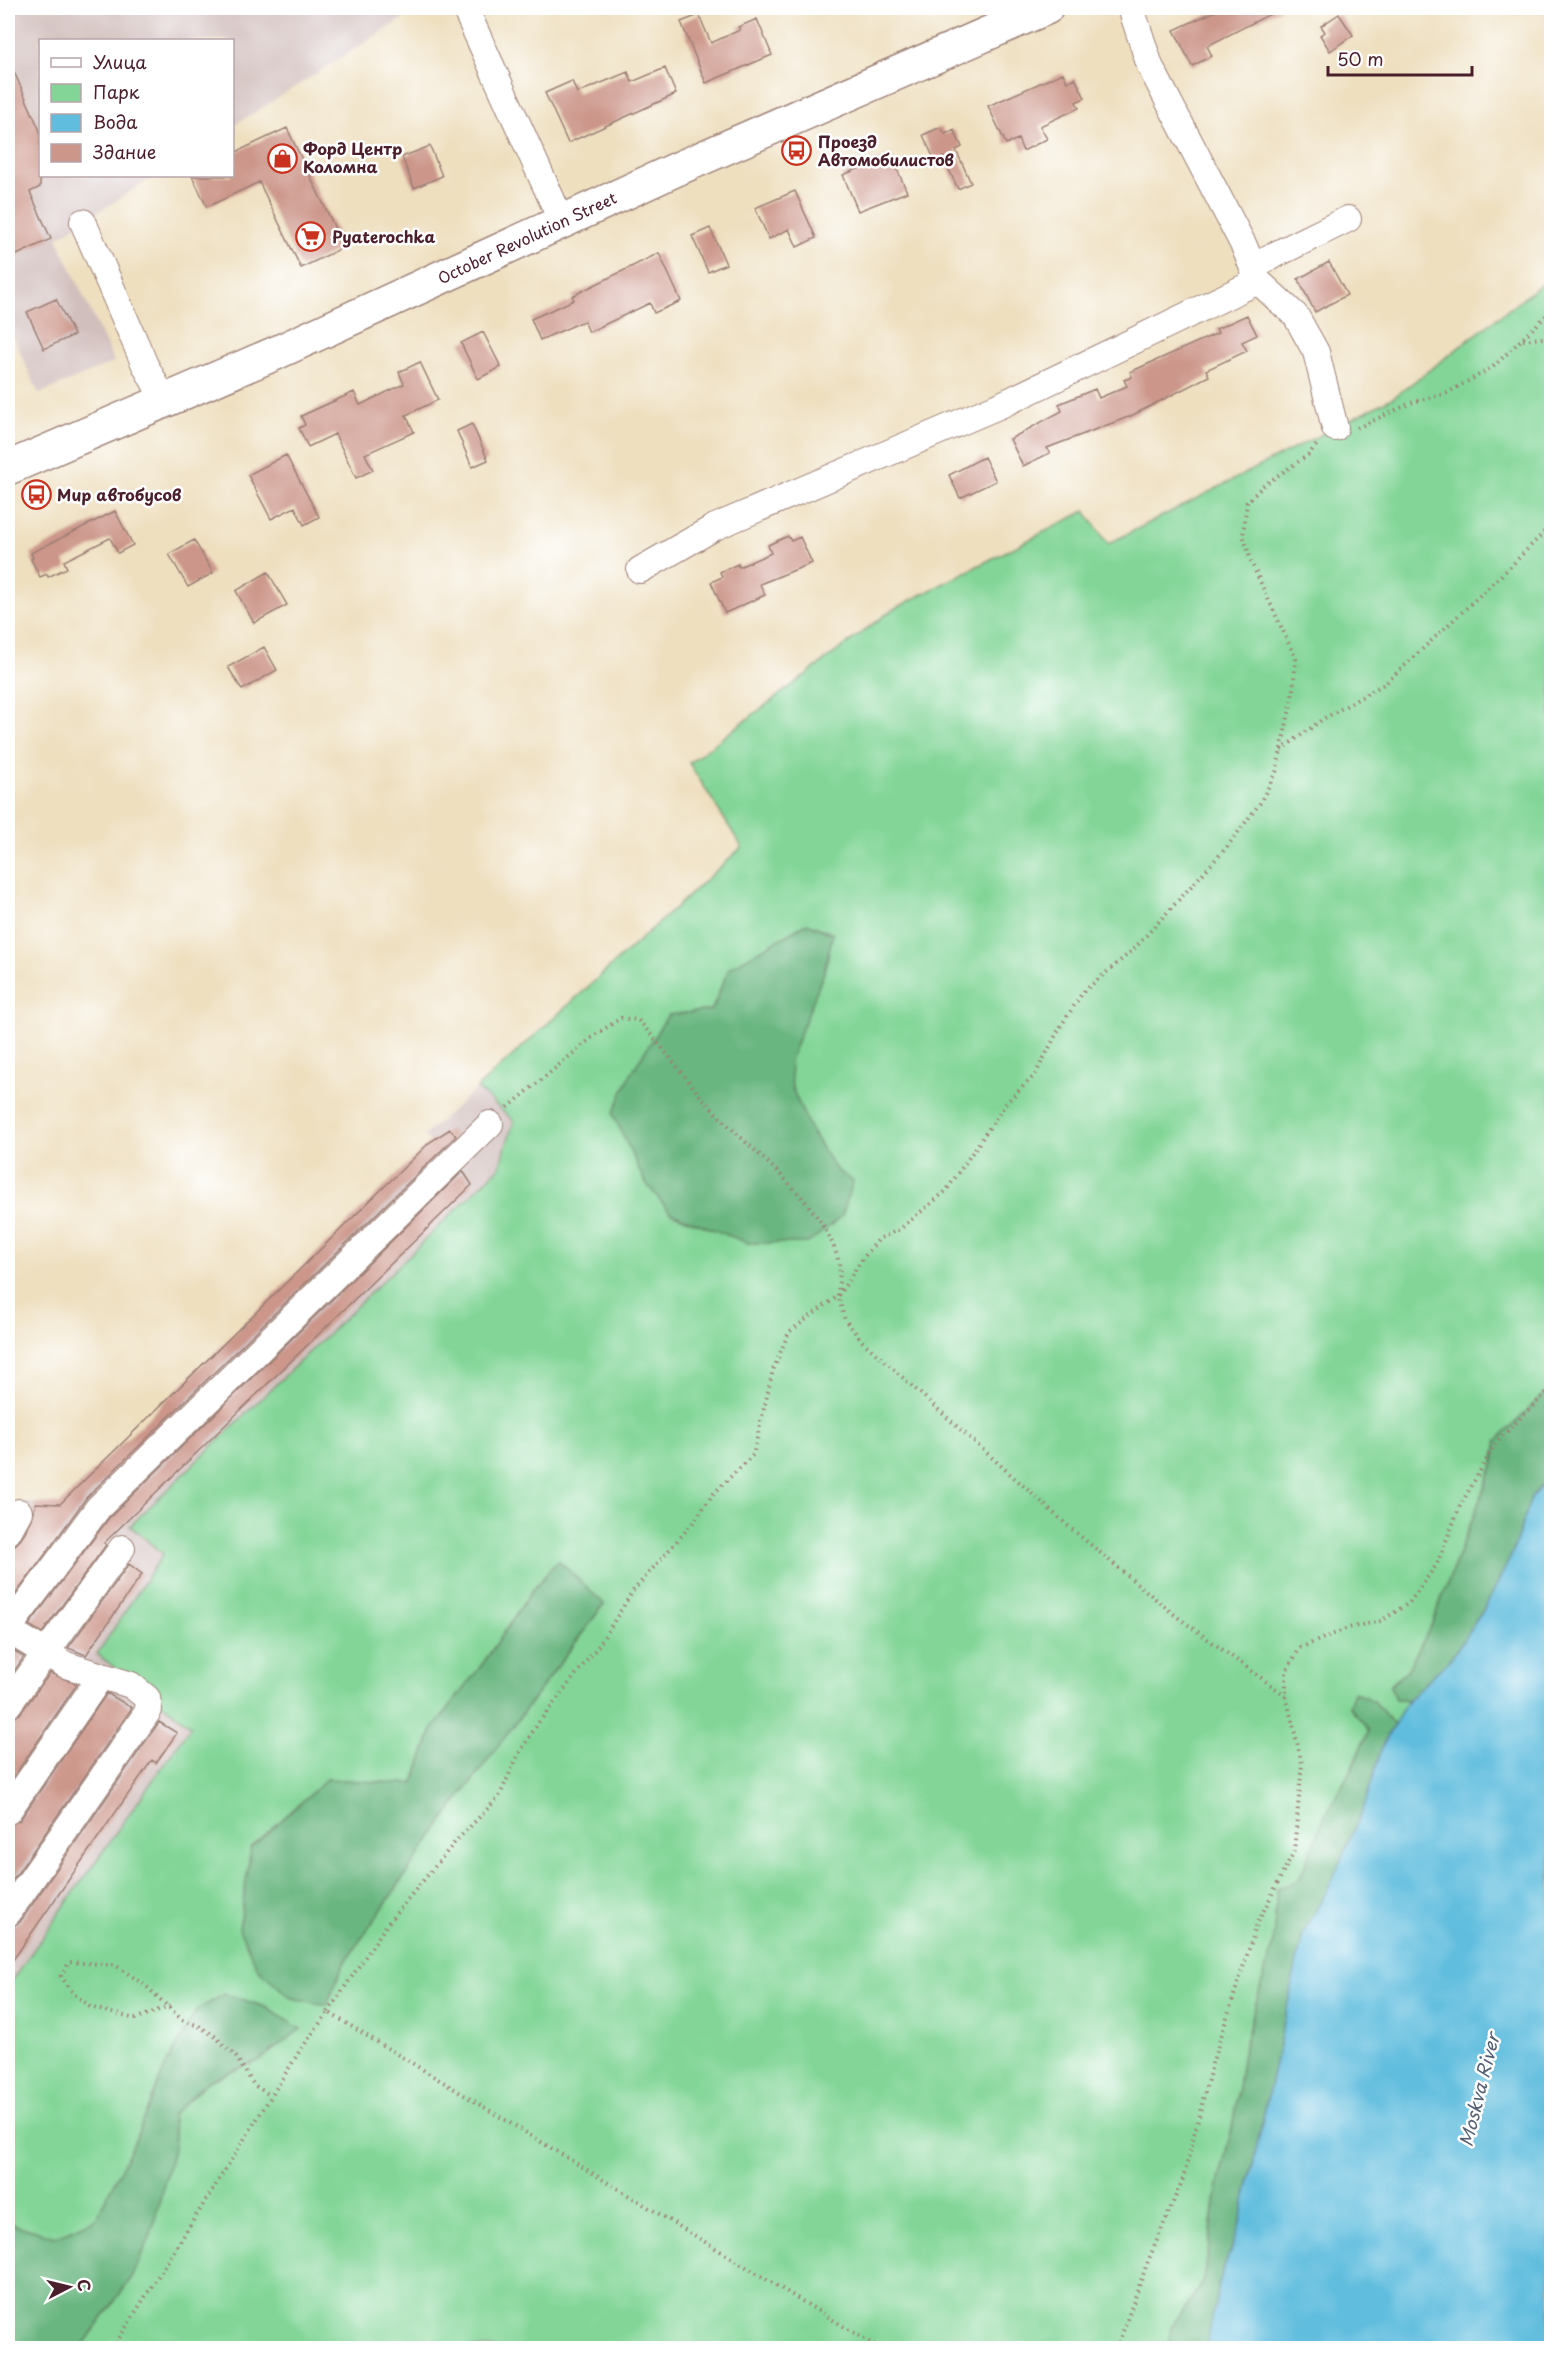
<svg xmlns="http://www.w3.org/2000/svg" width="1559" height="2356" viewBox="0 0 1559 2356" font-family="'Playpen Sans',sans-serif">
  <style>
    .industrial { fill: #d1bfbd }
    .green { fill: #82d597; stroke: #667a61; stroke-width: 1.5; fill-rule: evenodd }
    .forest { fill: #69b680; stroke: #5a6a56; stroke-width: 1.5 }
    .water { fill: #60bdde; stroke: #556e84; stroke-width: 1.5 }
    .building { fill: #cc968a }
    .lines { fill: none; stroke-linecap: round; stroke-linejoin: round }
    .minor-casing { stroke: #9c7f75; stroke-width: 28 }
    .major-casing { stroke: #9c7f75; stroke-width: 36 }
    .path { stroke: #9c7f75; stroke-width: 4; stroke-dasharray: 1.5 4.5; stroke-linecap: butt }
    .minor { stroke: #fff; stroke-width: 26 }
    .major { stroke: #fff; stroke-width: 33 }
    .labels { text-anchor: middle; stroke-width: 5; stroke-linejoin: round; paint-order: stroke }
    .poi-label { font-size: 16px; font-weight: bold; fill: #4a1f2b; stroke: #fff; text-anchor: start }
    .street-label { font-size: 16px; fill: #4a1f2b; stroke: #fff }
    .water-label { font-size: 18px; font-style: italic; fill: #535e73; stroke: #fff }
  </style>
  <rect width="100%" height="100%" fill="#fff"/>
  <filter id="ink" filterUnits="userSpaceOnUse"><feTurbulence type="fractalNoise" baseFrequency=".0167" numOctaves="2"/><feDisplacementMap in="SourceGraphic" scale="12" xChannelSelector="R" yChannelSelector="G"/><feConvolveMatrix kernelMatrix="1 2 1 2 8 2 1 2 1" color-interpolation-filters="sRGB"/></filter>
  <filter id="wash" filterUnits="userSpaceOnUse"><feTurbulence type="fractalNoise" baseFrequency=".008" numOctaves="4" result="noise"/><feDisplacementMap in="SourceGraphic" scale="24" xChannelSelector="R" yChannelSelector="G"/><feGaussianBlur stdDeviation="1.35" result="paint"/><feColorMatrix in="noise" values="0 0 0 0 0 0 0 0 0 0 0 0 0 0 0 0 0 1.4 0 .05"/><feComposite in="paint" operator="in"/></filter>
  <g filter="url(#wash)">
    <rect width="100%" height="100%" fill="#eedfbf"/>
    <!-- industrial -->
    <path class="industrial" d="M8,8H420L233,126L232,40H40V176H155L57,238L114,362L39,394L14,339L8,342Z
      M477,1088L514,1121L499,1168L131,1526L163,1553L97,1654L192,1725L8,1986V1504L10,1502L60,1504L430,1142L424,1136Z"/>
    <!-- green -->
    <path class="green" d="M1551,277V1387L1497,1441L1493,1465L1431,1626L1408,1669L1390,1686L1395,1699L1407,1701L1394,1725L1374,1701L1354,1692L1349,1706L1369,1730L1299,1881L1277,1889L1273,1943L1244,2046L1233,2124L1217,2189L1204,2281L1171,2327L1169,2348H81L132,2277L175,2142L172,2115L208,2081L258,2061L300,2029L265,2007L225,1994L197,2010L165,2067L133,2145L95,2220L55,2237L8,2223V1986L191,1726L97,1654L163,1554L130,1526L499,1168L514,1121L477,1088L742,847L689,763L892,610L1085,511L1108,544L1394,397ZM807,924L824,972C813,1000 797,1029 790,1058C782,1092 819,1144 837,1171L668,1016L712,1010L729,968ZM558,1561L604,1604L446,1816L343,1965L327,2005L251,1848L327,1779L413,1784L432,1730L484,1662L532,1591Z"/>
    <!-- forest -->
    <path class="forest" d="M807,923L833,934L824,972L790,1060L792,1088L813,1135L837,1171L853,1181L842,1216L808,1243H748L671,1213L645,1182L613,1114L630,1075L668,1015L712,1010L729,968Z
      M1551,1387V1473L1531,1498L1512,1554L1486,1606L1451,1658L1407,1701L1395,1699L1390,1686L1408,1669L1431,1626L1493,1466L1497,1441Z
      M558,1560L604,1604L446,1816L343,1965L327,2005L291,1998L258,1969L239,1929L251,1848L327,1779L413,1784L432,1730L484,1662L532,1591Z
      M1354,1692L1374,1701L1394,1725L1383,1744L1365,1804L1330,1885L1303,1934L1241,2220L1220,2280L1206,2348H1169L1171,2327L1204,2281L1217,2189L1233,2124L1244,2046L1273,1943L1277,1889L1299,1880L1324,1818L1353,1766L1369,1730L1349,1706Z
      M225,1994L265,2007L301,2029L258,2061L208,2081L172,2115L175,2142L150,2238L132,2277L81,2348H8V2223L55,2237L95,2220L133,2145L165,2067L197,2010Z"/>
    <!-- water -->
    <path class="water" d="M1551,1473V2348H1206L1220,2280L1241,2220L1303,1934L1330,1885L1365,1804L1383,1744L1394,1725L1407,1701L1451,1658L1486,1606L1512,1554L1531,1498Z"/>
    <g id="blocks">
      <!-- building -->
      <path class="building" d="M1222,8H1282L1207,46L1212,56L1192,66L1174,30Z
        M1339,14L1353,35L1330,51L1320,35L1325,32L1321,26Z
        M699,15L711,43L740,30L738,27L757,19L772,55L706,83L681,22Z
        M8,58L40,131V187L30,192L51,239L8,259Z
        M665,68L676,94L568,143L545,93L572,81L577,93L628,72L632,82Z
        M1063,73L1067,82L1075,78L1085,98L1076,102L1079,108L1040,126L1047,139L1023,151L1018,139L1006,144L988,106Z
        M941,127L945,134L954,130L962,147L956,150L971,183L958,189L943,157L935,161L923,135Z
        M287,128L344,247L301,268L259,182L207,207L192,176H232V154Z
        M430,146L442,176L414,188L402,157Z
        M891,155L907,192L858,211L843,175Z
        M795,191L816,238L797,247L789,229L769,239L755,208Z
        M710,228L726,264L708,272L692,236Z
        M659,253L681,301L654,313L650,303L589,332L584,321L540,340L531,319L574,300L572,296Z
        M1329,262L1347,295L1315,312L1298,279Z
        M56,299L74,335L44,349L27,312Z
        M1247,315L1257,335L1242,342L1247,351L1206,370L1209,376L1131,416L1047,448L1050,453L1023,466L1010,439L1062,411L1059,404L1095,389L1099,398L1127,386L1124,380L1132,377L1130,372L1218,333L1216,329Z
        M483,332L501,367L478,379L461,343Z
        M420,362L438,400L406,415L414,432L365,454L373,470L356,478L335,434L308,447L299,428L305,425L301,416L354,392L360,405L404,384L399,372Z
        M472,424L488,460L472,467L457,431Z
        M286,455L319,517L304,525L295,507L271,519L248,475Z
        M984,457L996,481L960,498L949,475Z
        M115,511L133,545L118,553L110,538L64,561L67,568L48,577L47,574L40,577L31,559L33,558L31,553Z
        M788,536L791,541L800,537L812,563L760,584L765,595L725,613L711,582L722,577L720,572L738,564L739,567L771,553L768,545Z
        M194,540L213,573L188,587L169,554Z
        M268,572L287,605L254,623L236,591Z
        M264,647L277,670L242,690L228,667Z
        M450,1129L456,1136L87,1497L8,1605V1547L15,1545L21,1539L32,1519L36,1503L60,1504L430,1142Z
        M463,1171L472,1185L104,1543L106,1545L42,1633L29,1625L109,1518Z
        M129,1564L142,1574L86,1655L68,1648Z
        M8,1647L24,1657L8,1680Z
        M50,1673L77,1684L8,1785V1720L20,1714Z
        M107,1693L132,1708L8,1887V1826L20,1820Z
        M159,1722L177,1733L156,1763L152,1760L8,1967V1928L20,1922Z"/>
    </g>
  </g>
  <g filter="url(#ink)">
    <use href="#blocks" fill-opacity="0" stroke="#9c7f75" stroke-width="1.5"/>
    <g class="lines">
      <defs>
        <path id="minor" d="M465,8L562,222
          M1131,8L1150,66L1244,246L1258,281L1296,316L1316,352L1335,428
          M83,222L145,365L164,400
          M1252,266L1348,219
          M640,570L715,527L1003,404L1258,281
          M8,1532L19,1512
          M8,1629L98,1508L490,1124
          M8,1630L66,1665L131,1685L147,1698L149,1710L8,1913
          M8,1705L122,1548
          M8,1811L101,1676"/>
        <path id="major" d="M8,468L276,353L677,169L1046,8"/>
      </defs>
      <!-- minor casing -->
      <use href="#minor" class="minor-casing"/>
      <!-- major casing -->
      <use href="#major" class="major-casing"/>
      <!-- path -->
      <path class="path" d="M1523,340L1552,337
        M1357,428L1413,402L1447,393L1493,367L1552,310
        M8,525L10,530
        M1281,750L1323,719L1386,683L1508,569L1552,524
        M1286,1696L1176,1616L1067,1525L863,1342L845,1320L838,1296L863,1258L879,1239L900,1229L946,1191L1007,1102L1035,1075L1059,1029L1083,992L1133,950L1227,847L1260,803L1276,772L1292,699L1296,659L1252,564L1243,535L1247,502L1264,485L1308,455L1319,442
        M170,2006L135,2019L90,2007L73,1993L61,1976L69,1962L115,1965L145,1985L182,2020L199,2026L216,2037L236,2057L254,2085L271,2096
        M328,2012L388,1923L456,1841L499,1797L518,1755L539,1722L599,1645L633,1591L692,1524L713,1494L753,1455L773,1370L789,1332L838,1296C838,1286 841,1274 839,1264C827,1205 753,1153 714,1111C687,1082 665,1049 638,1020L621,1018L595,1035L505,1110
        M113,2348L299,2052L328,2012L879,2348
        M1117,2348L1148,2261L1183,2179L1212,2064L1257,1924L1294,1851L1302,1763L1286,1696V1671L1300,1648L1348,1628L1381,1621L1409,1603L1437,1564L1460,1506L1497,1441L1552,1387"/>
      <!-- minor -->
      <use href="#minor" class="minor"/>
      <!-- major -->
      <use href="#major" class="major"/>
    </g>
  </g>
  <!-- icons -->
  <defs>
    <symbol id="bus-ring" viewBox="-11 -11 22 22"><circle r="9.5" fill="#fff" stroke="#c8321e" stroke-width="1.5"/><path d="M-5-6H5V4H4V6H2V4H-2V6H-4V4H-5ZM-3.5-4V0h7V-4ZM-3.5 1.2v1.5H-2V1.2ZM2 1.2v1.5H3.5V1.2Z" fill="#c8321e"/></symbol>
    <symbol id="shop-ring" viewBox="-11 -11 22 22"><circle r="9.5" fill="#fff" stroke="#c8321e" stroke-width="1.5"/><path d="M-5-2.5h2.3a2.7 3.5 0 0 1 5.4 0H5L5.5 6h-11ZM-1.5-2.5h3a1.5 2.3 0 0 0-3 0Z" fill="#c8321e"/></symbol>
    <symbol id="supermarket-ring" viewBox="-11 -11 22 22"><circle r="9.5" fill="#fff" stroke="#c8321e" stroke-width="1.5"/><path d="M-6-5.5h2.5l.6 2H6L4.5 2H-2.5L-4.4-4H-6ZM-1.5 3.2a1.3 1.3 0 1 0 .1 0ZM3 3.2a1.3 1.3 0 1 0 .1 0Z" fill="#c8321e"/></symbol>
  </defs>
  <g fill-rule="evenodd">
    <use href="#bus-ring" x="780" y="134" width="33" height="33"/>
    <use href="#shop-ring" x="266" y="142" width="33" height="33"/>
    <use href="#supermarket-ring" x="294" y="220" width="33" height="33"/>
    <use href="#bus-ring" x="20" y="478" width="33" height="33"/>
  </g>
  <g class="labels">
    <!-- poi labels -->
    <g class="poi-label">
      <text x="818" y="148">Проезд<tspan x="818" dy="18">Автомобилистов</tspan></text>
      <text x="303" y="155">Форд Центр<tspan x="303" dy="18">Коломна</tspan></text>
      <text x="332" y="243">Pyaterochka</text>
      <text x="57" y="501">Мир автобусов</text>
    </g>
    <!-- street labels -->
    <g class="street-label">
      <text transform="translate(527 238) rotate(-25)" y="6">October Revolution Street</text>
    </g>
    <!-- water labels -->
    <g class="water-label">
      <text transform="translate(1480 2090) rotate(-76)" y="6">Moskva River</text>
    </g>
  </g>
  <!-- margin -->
  <rect width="1559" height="2356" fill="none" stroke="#fff" stroke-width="30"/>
  <!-- legend -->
  <rect x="39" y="39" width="195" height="138" fill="#ffffff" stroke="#b7a5aa" stroke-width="1.5"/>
  <rect x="51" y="58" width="30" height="9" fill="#ffffff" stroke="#b7a5aa" stroke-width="1.5"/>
  <text x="93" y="69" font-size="18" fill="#4a1f2b">Улица</text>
  <rect x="51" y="84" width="30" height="18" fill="#82d597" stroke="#b7a5aa" stroke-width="1.5"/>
  <text x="93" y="99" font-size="18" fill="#4a1f2b">Парк</text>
  <rect x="51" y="114" width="30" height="18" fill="#60bdde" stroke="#b7a5aa" stroke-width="1.5"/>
  <text x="93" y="129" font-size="18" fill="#4a1f2b">Вода</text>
  <rect x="51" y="144" width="30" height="18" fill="#cc968a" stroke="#b7a5aa" stroke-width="1.5"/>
  <text x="93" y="159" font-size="18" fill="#4a1f2b">Здание</text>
  <!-- north arrow -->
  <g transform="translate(69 2287) rotate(83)" stroke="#ffffff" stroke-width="4.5" paint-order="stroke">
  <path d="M0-4.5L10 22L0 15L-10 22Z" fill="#4a1f2b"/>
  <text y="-9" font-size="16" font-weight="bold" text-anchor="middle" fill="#4a1f2b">С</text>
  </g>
  <!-- scale -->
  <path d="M1328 66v9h144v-9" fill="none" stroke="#4a1f2b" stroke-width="3"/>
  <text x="1337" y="66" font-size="18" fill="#4a1f2b" stroke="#ffffff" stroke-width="4.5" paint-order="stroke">50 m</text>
</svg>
